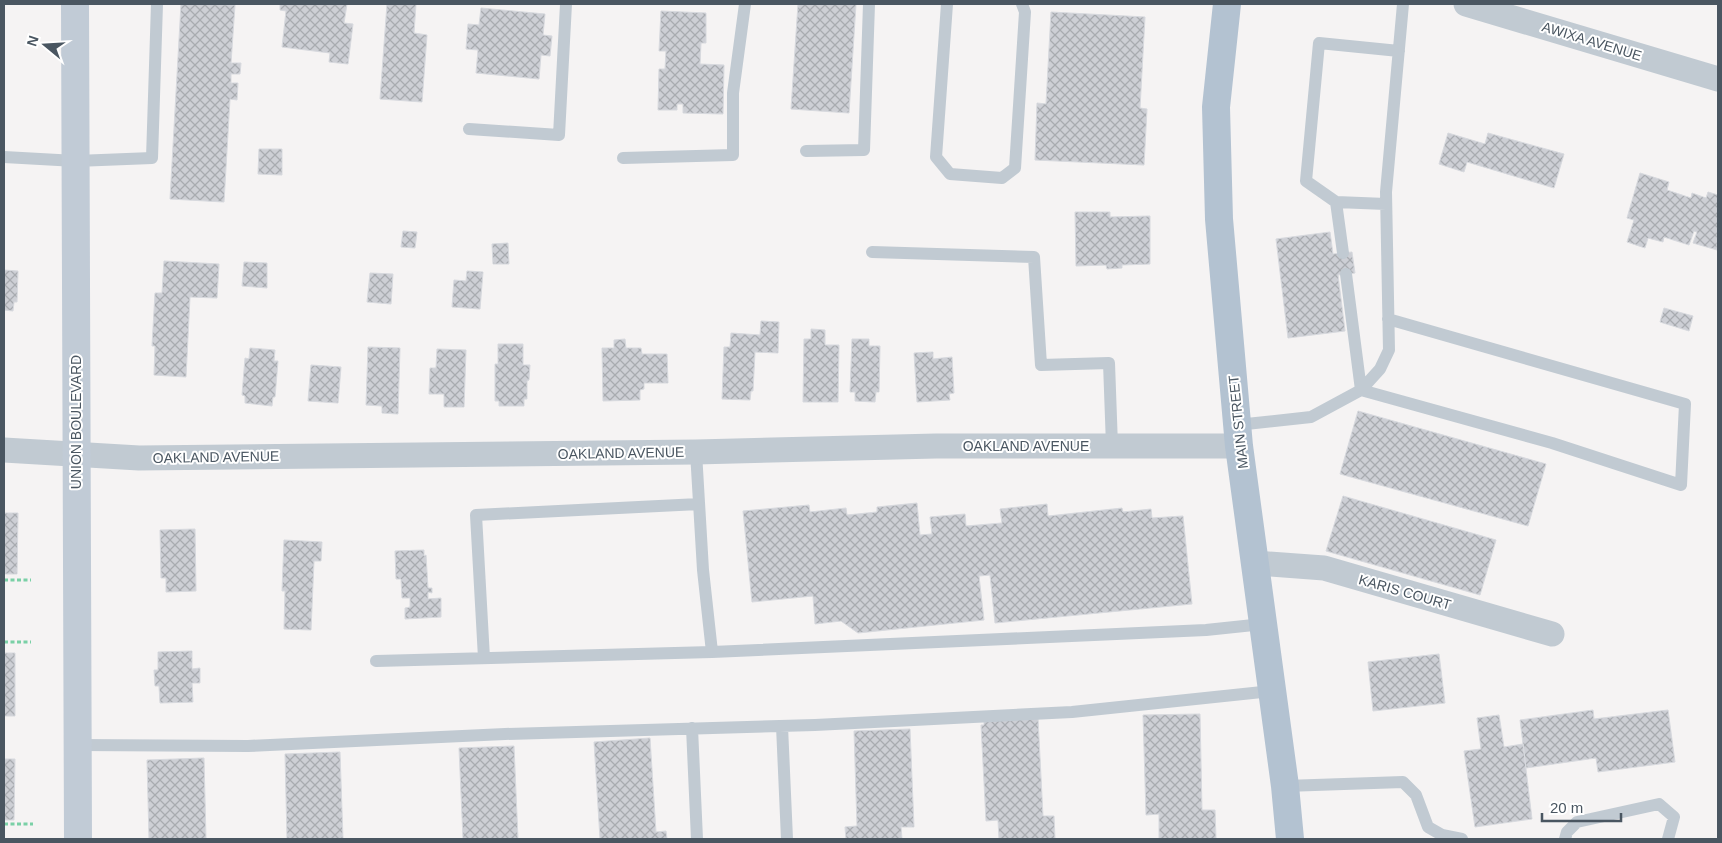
<svg xmlns="http://www.w3.org/2000/svg" width="1722" height="843" viewBox="0 0 1722 843" font-family="Helvetica,sans-serif">
  <style>
    .building { fill: url(#building-cross-hatch); stroke: #d7d9de }
    .lines { fill: none; stroke-linecap: round; stroke-linejoin: round }
    .path { stroke: #7ad0a6; stroke-width: 3; stroke-dasharray: 4 2.5; stroke-linecap: butt }
    .lane { stroke: #c1cad2; stroke-width: 12 }
    .street { stroke: #c1cad2; stroke-width: 25 }
    .secondary { stroke: #c1cbd6; stroke-width: 28 }
    .primary { stroke: #b3c2d1; stroke-width: 28 }
    .labels { text-anchor: middle; stroke-width: 4; stroke-linejoin: round; paint-order: stroke }
    .street-label { font-size: 14px; fill: #4a5661; stroke: #fff }
  </style>
  <defs>
    <pattern id="building-cross-hatch" width="8" height="8" patternUnits="userSpaceOnUse" patternTransform="scale(1.25)"><rect width="8" height="8" fill="#cdcfd5"/><path d="M0 0l8 8M0 8l8-8" fill="none" stroke="#a8abb0"/></pattern>
  </defs>
  <rect width="100%" height="100%" fill="#f5f3f3"/>
  <!-- building -->
  <path class="building" d="M181,4L235,5L231,63H241L240,74H231V83H238L237,100L230,99L224,202L170,199Z
    M280,4H347L344,23L353,24L348,64L329,62L330,53L282,47L286,11L280,10Z
    M387,4H416L414,33L427,35L422,102L380,99Z
    M798,4H856L849,113L791,109Z
    M481,8L545,14L543,35L552,36L550,56L541,55L539,79L476,73L478,50L466,49L468,24L479,25Z
    M661,11L706,13V43H701L700,64L724,65L723,114L683,113V104H677V110H658L659,69H665L666,51H659Z
    M1051,12L1145,17L1140,108L1147,109L1144,165L1035,160L1037,103L1046,104Z
    M1448,133L1485,144L1488,133L1564,154L1554,188L1467,162L1464,172L1439,164Z
    M259,149H282V175L258,174Z
    M1640,173L1669,182L1667,190L1691,198L1692,193L1706,198L1708,192L1718,195L1717,250L1693,243L1697,232L1694,231L1689,245L1664,237L1663,242L1648,238L1645,248L1627,242L1634,220L1627,218Z
    M1075,212H1110V217L1150,216V264L1122,265V268L1107,269L1106,265L1076,266Z
    M403,231L417,232L415,248L401,247Z
    M1330,232L1333,254L1352,252L1355,273L1338,275L1345,331L1288,338L1276,239Z
    M508,243L509,264H493L492,244Z
    M164,261L219,264L217,298L190,297L186,377L154,375L155,346H152L155,293H162Z
    M244,262L267,263V288L242,286Z
    M4,270L18,271L17,302H14L13,311L4,310Z
    M467,271L483,272L480,309L452,307L454,280L466,281Z
    M370,273L393,274L391,304L367,302Z
    M1664,308L1693,316L1689,331L1660,322Z
    M761,321L779,322L778,353L755,352L753,391H751L750,400L722,399L724,347H730L731,333L760,335Z
    M811,329L825,330V345H839L838,402H803L804,339H811Z
    M625,339L626,348H641L642,354H667L668,383H644V389L640,390V400L603,401L602,348H614V340Z
    M852,339H869V346H880L879,392H876L875,402L855,401V392H850Z
    M498,344H523V365H530L529,380L527,381V399H524V406H499V401H495V364H498Z
    M368,347L400,348L398,414L382,413V406L366,405Z
    M250,348L275,350L274,361H278L275,397H273L272,406L245,403V396L242,395L245,358L249,359Z
    M437,349L466,350L464,407H444V394H429L430,368H436Z
    M933,352V359L952,357L954,393L949,394L950,400L917,402L914,353Z
    M311,365L341,367L338,403L308,401Z
    M1358,411L1546,464L1528,526L1340,474Z
    M1343,496L1496,540L1480,595L1326,551Z
    M917,503L920,535L932,534L930,517L965,514L966,526L1002,523L1000,509L1047,504L1048,516L1122,508L1123,512L1151,509L1152,518L1183,516L1192,604L995,623L990,575L979,576L984,620L858,633L841,621L815,624L813,596L752,602L743,511L809,505L810,512L846,508L847,515L877,512V507Z
    M4,513H18L17,574H4Z
    M195,529L196,591L166,592V578H161L160,530Z
    M284,540L322,542L321,561H314L311,630L284,629L285,591H282Z
    M424,550V556L426,555L428,588H432V593L428,592V599L441,598V617L405,619V608L410,607V598H402L401,579H396L395,551Z
    M192,651V669L200,668V683H192L193,702L160,703L159,686H155L154,670H158V652Z
    M4,653H15V716H4Z
    M1439,654L1445,703L1373,711L1368,662Z
    M1593,710L1594,719L1668,710L1675,762L1598,772L1596,758L1526,768L1520,720Z
    M1200,714L1202,810H1215L1216,839H1159V814L1146,815L1143,715Z
    M1499,715L1504,747L1523,744L1532,819L1475,827L1464,751L1481,749L1477,718Z
    M1038,718L1043,816H1054L1055,839H999L998,820L986,821L981,725H984V719Z
    M910,729L914,827H901L902,839H846L845,827L857,826L854,731Z
    M650,738L656,832L666,831L667,839H600L594,742Z
    M514,746L518,839H463L459,748Z
    M340,752L343,839H287L285,754Z
    M204,758L206,839H149L147,760Z
    M4,759H15L14,820H4Z"/>
  <g class="lines">
    <!-- path -->
    <path class="path" d="M4,580H31
      M4,642H31
      M4,824H33"/>
    <!-- lane -->
    <path class="lane" d="M947,4L936,157L950,174L1002,178L1015,168L1025,12L1022,4
      M469,129L559,135L566,4
      M806,151L864,150L869,4
      M4,157L76,161L152,158L157,4
      M623,158L733,155V93L745,4
      M1336,202L1343,253
      M1386,204L1336,202L1306,181L1319,43L1399,51
      M872,252L1034,257L1041,365L1109,363L1112,446
      M1346,274L1361,390L1552,443L1681,485L1685,404L1388,319
      M1237,425L1311,417L1361,390L1380,369L1389,350L1386,192L1403,4
      M696,452L703,570L712,652L1206,630L1263,624
      M484,658L476,515L699,504
      M376,661L712,652
      M782,726L787,839
      M692,728L697,839
      M78,745L248,746L505,734L815,725L1072,712L1272,691
      M1285,786L1403,782L1416,795L1428,827L1442,835L1462,839
      M1565,839L1567,832L1577,822L1659,804L1674,817L1668,839"/>
    <!-- street -->
    <path class="street" d="M1466,4L1718,79
      M4,450L139,458L696,452L936,446H1239
      M1255,563L1324,568L1552,634"/>
    <!-- secondary -->
    <path class="secondary" d="M75,4L78,839"/>
    <!-- primary -->
    <path class="primary" d="M1227,4L1216,107L1219,219L1239,446L1285,786L1290,839"/>
  </g>
  <g class="labels">
    <!-- street labels -->
    <g class="street-label">
      <text transform="translate(1592 41) rotate(17)" y="5">AWIXA AVENUE</text>
      <text transform="translate(76 422) rotate(-90)" y="5">UNION BOULEVARD</text>
      <text transform="translate(1238 422) rotate(-96)" y="5">MAIN STREET</text>
      <text x="1026" y="451">OAKLAND AVENUE</text>
      <text transform="translate(621 453) rotate(-1)" y="5">OAKLAND AVENUE</text>
      <text transform="translate(216 457) rotate(-1)" y="5">OAKLAND AVENUE</text>
      <text transform="translate(1405 592) rotate(16)" y="5">KARIS COURT</text>
    </g>
  </g>
  <!-- border -->
  <rect width="1722" height="843" fill="none" stroke="#4a5661" stroke-width="10"/>
  <!-- north arrow -->
  <g transform="translate(45 45) rotate(288)" stroke="#ffffff" stroke-width="4" paint-order="stroke">
  <path d="M0-4L9 19L0 12L-9 19Z" fill="#4a5661"/>
  <text y="-8" font-size="14" font-weight="bold" text-anchor="middle" fill="#4a5661">N</text>
  </g>
  <!-- scale -->
  <path d="M1542 813v8h79v-8" fill="none" stroke="#4a5661" stroke-width="2.5"/>
  <text x="1550" y="813" font-size="15" fill="#4a5661" stroke="#ffffff" stroke-width="4" paint-order="stroke">20 m</text>
</svg>
